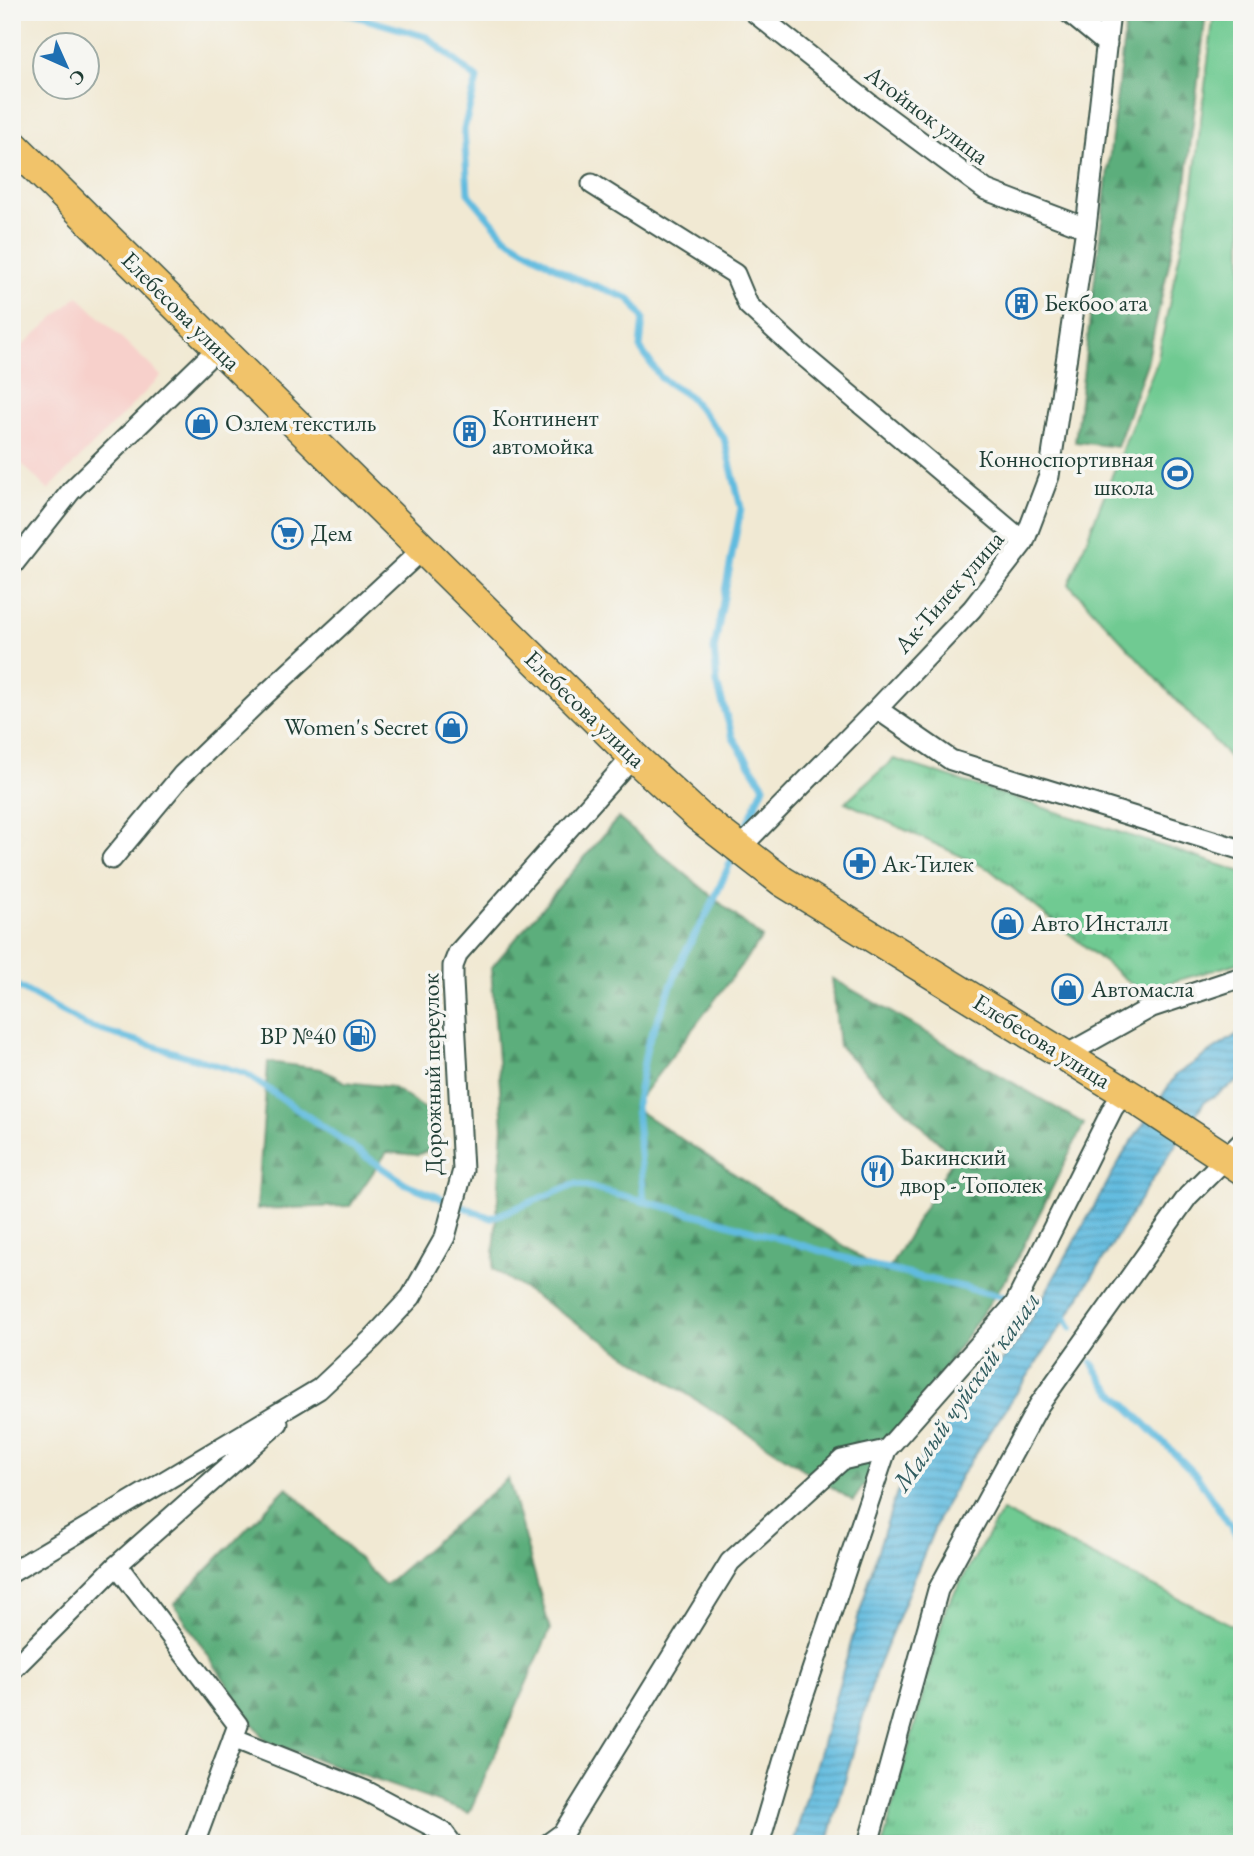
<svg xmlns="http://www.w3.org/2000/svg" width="1254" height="1856" viewBox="0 0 1254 1856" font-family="'EB Garamond',serif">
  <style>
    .built { fill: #f7d0cb }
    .grass { fill: url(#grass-tufts); stroke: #488463; stroke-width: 2 }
    .forest { fill: url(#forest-firs); stroke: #3e7658; stroke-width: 2 }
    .pitch { fill: #70ca92; stroke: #488463; stroke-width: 2 }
    .water { fill: url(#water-rules); stroke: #407c8a; stroke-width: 2 }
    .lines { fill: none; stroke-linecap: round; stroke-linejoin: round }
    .stream { stroke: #61bbdf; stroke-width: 7 }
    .street-casing { stroke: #3e574c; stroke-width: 23 }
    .primary-casing { stroke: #3e574c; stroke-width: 33 }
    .street { stroke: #fff; stroke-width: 19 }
    .primary { stroke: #f1c36a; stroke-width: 30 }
    .labels { text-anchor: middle; stroke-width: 7; stroke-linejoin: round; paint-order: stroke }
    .street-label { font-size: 24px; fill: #1f3d34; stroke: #f6f6f2 }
    .poi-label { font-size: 24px; fill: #1f3d34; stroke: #f6f6f2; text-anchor: start }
    .water-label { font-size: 26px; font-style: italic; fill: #305c5f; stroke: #f6f6f2 }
  </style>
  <defs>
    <pattern id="grass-tufts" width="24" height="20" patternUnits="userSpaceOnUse" patternTransform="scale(1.75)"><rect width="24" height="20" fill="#70ca92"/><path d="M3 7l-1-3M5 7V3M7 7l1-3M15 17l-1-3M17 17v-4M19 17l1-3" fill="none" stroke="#5ba578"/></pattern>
    <pattern id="forest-firs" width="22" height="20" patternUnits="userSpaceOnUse" patternTransform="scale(1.75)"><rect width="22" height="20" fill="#5cae7c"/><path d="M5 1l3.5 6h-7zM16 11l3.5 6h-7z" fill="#4b8f66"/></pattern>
    <pattern id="water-rules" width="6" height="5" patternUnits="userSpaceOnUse" patternTransform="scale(1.75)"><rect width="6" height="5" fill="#61bbdf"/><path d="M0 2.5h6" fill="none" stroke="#4f99b6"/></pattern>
  </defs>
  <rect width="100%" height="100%" fill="#f6f6f2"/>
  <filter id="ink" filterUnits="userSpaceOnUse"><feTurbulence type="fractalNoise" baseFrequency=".0143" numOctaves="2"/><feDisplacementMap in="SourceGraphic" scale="14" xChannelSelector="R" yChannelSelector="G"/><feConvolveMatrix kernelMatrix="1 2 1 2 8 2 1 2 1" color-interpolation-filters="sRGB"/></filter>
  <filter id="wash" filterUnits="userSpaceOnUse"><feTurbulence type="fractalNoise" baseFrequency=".00686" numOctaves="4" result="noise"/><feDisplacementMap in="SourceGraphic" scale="28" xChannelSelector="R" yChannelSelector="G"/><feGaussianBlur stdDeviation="1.57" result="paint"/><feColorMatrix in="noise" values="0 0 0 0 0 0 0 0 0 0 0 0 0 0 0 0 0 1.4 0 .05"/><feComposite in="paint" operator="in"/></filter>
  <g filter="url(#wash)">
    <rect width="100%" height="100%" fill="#f1e9d3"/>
    <!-- built -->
    <path class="built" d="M78,296L161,376L48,490L12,454V355Z"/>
    <!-- grass -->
    <path class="grass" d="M894,759L1242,872V962L1140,991L989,869L845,802Z
      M1002,1511L1242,1630V1844H883L946,1607Z"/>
    <!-- forest -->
    <path class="forest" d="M1127,12L1206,13L1185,191L1147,363L1117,447L1075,442Z
      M618,818L762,938L633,1107L886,1274L954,1157L839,1046L832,978L1084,1124L1010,1273L853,1501L493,1269L503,1127L491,968Z
      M268,1062L321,1069L345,1082L392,1087L428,1111L444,1144L417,1155L387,1152L350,1206L257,1209Z
      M508,1478L550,1630L469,1813L265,1741L174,1604L287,1487L385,1585Z"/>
    <!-- pitch -->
    <path class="pitch" d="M1214,12H1242V771L1069,584L1157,362L1192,195Z"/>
    <!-- water -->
    <path class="water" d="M1242,1031V1079L1204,1102L1147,1188L1066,1319L960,1477L939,1517L876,1671L827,1844H793L876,1556L897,1492L933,1441L1018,1342L1124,1153L1176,1075Z"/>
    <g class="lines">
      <!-- stream -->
      <path class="stream" d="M341,12L427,37L477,79L464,129L468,193L505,237L572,277L630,299L643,318L640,348L661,378L689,396L724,438L741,508L714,649L717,684L733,738L764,786L741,838
        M12,983L87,1026L246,1074L406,1184L491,1218L576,1184L710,1218L869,1265L1047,1307
        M644,1202L636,1106L647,1046L683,956L711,906L735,852
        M1066,1319L1071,1328
        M1092,1363L1106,1385L1197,1476L1242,1543"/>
    </g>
  </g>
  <g filter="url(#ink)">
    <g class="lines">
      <defs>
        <path id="street" d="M754,12L871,105L986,190L1086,228
          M1068,12L1107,44
          M592,184L735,274L748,305L799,352L1024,542
          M12,566L71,491L218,348
          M877,709L951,760L1242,850
          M739,849L877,709L972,609L1024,542L1049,476L1086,228L1110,12
          M112,859L182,775L265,695L423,549
          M1064,1056L1152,1007L1242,977
          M117,1565L238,1725L194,1844
          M12,1572L319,1389L372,1339L411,1297L445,1237L463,1170L453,981V966L458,953L633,756
          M12,1670L117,1565L278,1423
          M233,1738L366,1791L443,1832L452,1844
          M548,1844L563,1833L730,1562L842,1460L886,1450
          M759,1844L796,1718L886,1450L1015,1304L1113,1108L1125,1092
          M868,1844L938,1590L1039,1405L1188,1196L1242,1142"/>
        <path id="primary" d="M12,144L633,756L698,816L782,881L1134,1098L1242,1169"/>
      </defs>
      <!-- street casing -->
      <use href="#street" class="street-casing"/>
      <!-- primary casing -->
      <use href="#primary" class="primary-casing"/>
      <!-- street -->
      <use href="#street" class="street"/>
      <!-- primary -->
      <use href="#primary" class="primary"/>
    </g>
  </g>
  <!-- icons -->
  <defs>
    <symbol id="building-ring" viewBox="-11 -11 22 22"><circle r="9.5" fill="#f6f6f2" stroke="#1f6fb2" stroke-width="1.5"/><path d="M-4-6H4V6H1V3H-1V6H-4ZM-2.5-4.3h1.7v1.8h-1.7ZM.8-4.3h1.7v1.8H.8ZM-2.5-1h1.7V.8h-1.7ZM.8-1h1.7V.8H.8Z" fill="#1f6fb2"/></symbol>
    <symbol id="shop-ring" viewBox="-11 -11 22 22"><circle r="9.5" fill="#f6f6f2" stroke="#1f6fb2" stroke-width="1.5"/><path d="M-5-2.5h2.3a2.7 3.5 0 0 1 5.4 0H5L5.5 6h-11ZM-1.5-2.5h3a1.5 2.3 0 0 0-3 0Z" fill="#1f6fb2"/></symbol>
    <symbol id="stadium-ring" viewBox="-11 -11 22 22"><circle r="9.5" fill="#f6f6f2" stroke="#1f6fb2" stroke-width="1.5"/><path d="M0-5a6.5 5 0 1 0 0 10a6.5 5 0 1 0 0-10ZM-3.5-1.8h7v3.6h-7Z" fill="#1f6fb2"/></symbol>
    <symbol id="supermarket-ring" viewBox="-11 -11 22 22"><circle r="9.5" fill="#f6f6f2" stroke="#1f6fb2" stroke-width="1.5"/><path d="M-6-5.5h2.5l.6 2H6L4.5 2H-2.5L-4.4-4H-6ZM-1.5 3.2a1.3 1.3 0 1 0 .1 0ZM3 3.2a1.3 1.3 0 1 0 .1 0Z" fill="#1f6fb2"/></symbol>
    <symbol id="pharmacy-ring" viewBox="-11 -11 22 22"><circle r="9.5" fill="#f6f6f2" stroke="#1f6fb2" stroke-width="1.5"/><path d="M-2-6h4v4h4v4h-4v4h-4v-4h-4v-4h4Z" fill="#1f6fb2"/></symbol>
    <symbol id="fuel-ring" viewBox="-11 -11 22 22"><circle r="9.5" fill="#f6f6f2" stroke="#1f6fb2" stroke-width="1.5"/><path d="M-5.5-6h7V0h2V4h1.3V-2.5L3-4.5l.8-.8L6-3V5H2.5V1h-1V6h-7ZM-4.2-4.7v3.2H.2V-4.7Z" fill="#1f6fb2"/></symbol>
    <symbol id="restaurant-ring" viewBox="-11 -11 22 22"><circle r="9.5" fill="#f6f6f2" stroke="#1f6fb2" stroke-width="1.5"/><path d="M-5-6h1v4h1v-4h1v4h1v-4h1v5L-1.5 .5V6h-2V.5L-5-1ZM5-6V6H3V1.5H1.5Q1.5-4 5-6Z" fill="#1f6fb2"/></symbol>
  </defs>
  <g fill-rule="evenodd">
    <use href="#building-ring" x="1004" y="286" width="35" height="35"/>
    <use href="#shop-ring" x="184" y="406" width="35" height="35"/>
    <use href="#building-ring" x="452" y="414" width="35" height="35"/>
    <use href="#stadium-ring" x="1160" y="456" width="35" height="35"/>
    <use href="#supermarket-ring" x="270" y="516" width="35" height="35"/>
    <use href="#shop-ring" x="434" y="710" width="35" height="35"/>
    <use href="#pharmacy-ring" x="842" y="846" width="35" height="35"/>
    <use href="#shop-ring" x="990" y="906" width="35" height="35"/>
    <use href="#shop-ring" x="1050" y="972" width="35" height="35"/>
    <use href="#fuel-ring" x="342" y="1018" width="35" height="35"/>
    <use href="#restaurant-ring" x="860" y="1154" width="35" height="35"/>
  </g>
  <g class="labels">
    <!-- street labels -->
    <g class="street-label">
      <text transform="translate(927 115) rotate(37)" y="8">Атойнок улица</text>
      <text transform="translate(181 311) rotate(45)" y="8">Елебесова улица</text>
      <text transform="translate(949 592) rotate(-49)" y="8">Ак-Тилек улица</text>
      <text transform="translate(585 709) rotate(44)" y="8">Елебесова улица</text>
      <text transform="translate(1042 1041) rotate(32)" y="8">Елебесова улица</text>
      <text transform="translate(432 1074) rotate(-91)" y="8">Дорожный переулок</text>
    </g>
    <!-- poi labels -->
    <g class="poi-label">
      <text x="1044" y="311">Бекбоо ата</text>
      <text x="492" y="426">Континент<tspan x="492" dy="28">автомойка</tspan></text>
      <text x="225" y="431">Озлем текстиль</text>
      <text x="1154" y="467" text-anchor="end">Конноспортивная<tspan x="1154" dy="28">школа</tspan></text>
      <text x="311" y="541">Дем</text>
      <text x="428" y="735" text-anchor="end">Women's Secret</text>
      <text x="882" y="872">Ак-Тилек</text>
      <text x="1031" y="931">Авто Инсталл</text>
      <text x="1091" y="997">Автомасла</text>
      <text x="336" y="1044" text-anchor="end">BP №40</text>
      <text x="900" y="1165">Бакинский<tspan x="900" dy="28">двор - Тополек</tspan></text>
    </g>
    <!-- water labels -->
    <g class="water-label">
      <text transform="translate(966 1391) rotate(-55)" y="9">Малый чуйский канал</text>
    </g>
  </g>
  <!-- margin -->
  <rect width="1254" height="1856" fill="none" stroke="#f6f6f2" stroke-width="42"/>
  <!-- north arrow -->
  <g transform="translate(66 66) rotate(135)"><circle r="33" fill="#f6f6f2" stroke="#a0aca6" stroke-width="2"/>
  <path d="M0-5L12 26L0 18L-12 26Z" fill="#1f6fb2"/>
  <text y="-10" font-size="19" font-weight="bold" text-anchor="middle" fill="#1f3d34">С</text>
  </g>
</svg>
